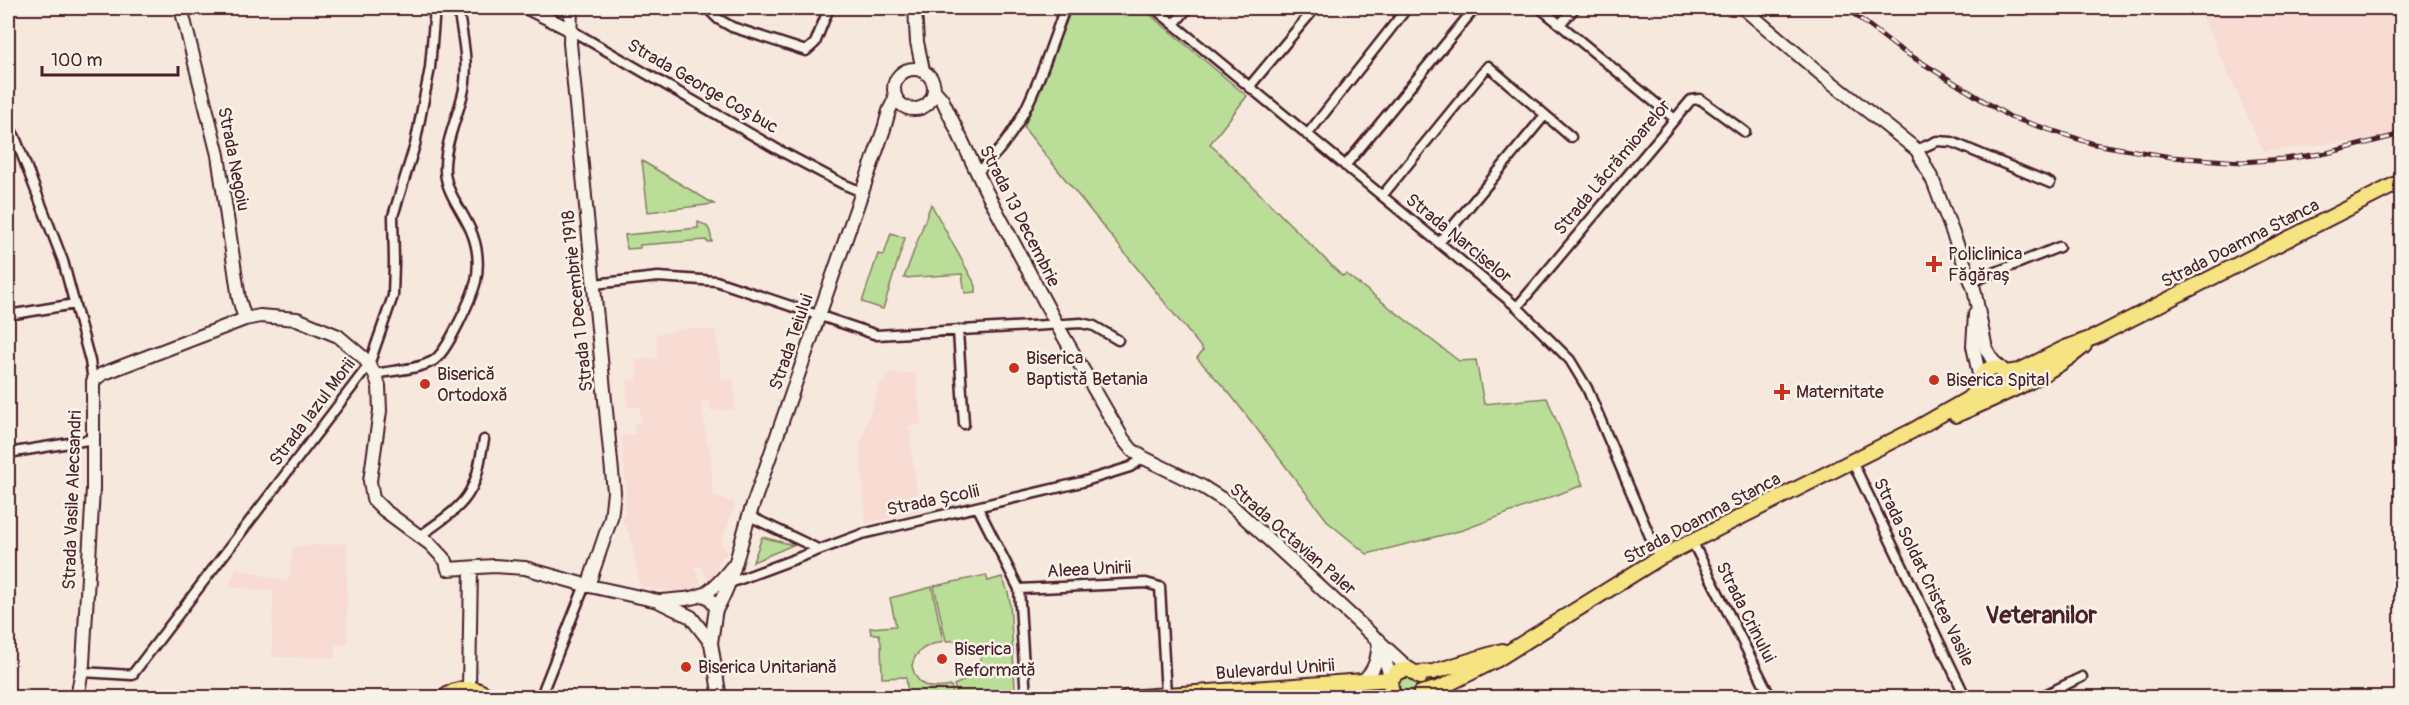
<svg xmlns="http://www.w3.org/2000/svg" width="2409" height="705" viewBox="0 0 2409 705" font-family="Pangolin,sans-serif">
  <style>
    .built { fill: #f8dbd3 }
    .green { fill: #badd97; stroke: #827e61; stroke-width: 1.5 }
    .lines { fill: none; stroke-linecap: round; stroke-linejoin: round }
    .street-casing { stroke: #4a1f2b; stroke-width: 13 }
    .secondary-casing { stroke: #4a1f2b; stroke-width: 16 }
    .primary-casing { stroke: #4a1f2b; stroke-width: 18 }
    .street { stroke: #f7f3e8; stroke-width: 8 }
    .secondary { stroke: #f7f3e8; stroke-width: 12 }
    .primary { stroke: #f6e381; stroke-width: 14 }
    .rail-casing { stroke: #4a1f2b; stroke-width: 5 }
    .rail { stroke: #f7f3e8; stroke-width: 3; stroke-dasharray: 9; stroke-linecap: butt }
    .poi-dot { fill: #c8321e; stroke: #f7f3e8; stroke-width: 2 }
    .labels { text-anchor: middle; stroke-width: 5; stroke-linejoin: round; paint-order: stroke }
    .street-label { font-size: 18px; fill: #4a1f2b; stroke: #f7f3e8 }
    .poi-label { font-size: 18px; fill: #4a1f2b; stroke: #f7f3e8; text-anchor: start }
    .district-label { font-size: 24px; font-weight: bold; fill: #4a1f2b; stroke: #f7f3e8 }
  </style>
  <rect width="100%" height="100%" fill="#f7e8de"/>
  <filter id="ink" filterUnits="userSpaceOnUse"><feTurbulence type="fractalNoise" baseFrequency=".0167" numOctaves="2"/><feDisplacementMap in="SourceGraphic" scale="12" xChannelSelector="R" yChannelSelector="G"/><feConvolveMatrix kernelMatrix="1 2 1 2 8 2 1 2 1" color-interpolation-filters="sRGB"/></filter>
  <g filter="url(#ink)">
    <!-- built -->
    <path class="built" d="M1934,8H2040L2008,11L1969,12Z
      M2199,8H2401V136L2263,151Z
      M690,328L716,331L722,380L734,379L735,409L710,411L709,401L702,402L707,445H710L713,495L735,503L722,542L727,555L723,556L714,575L709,582L701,566L694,568L701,584L699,587L690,591L674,592L640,587L630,536L626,526L622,523L625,510L626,489L621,436L635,434L634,424L641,423L640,407H628L626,381L637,380L636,360L658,358L656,334Z
      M916,373L921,425L909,426L919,511L866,523L860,445L867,422L880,383L886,381V374Z
      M347,543V645H335V658L272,657L273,591L228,587L236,568L288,582L293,547Z"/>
    <!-- green -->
    <path class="green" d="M1072,8H1142L1247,96L1210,144L1342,276L1346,274L1459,361L1476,360L1484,404L1547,398L1583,485L1463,530L1367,554L1329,523L1230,394L1197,358L1203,350L1024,128Z
      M642,161L714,204L648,212Z
      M931,204L976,286V292L965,293L962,274L904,278Z
      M698,222C710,226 710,230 712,242H707L706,240L640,245V248L627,249L625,235L698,228Z
      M891,233L905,238L883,309L862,302L878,254L884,255Z
      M1986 381a8 8 0 1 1 16 0a8 8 0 1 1-16 0Z
      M762,537L793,545L753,562Z
      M986,575L988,581L1002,577L1008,592L1010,602L1015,688L1006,694L957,697L954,685C968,679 982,672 981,655C975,641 960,640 946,641L934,586Z
      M932,587L943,641C928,645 915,649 912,666C917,688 931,690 951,686L954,697H908L906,677L882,678L881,643L879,634H871L870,628L896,626L890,598Z
      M1398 686a9 9 0 1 1 18 0a9 9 0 1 1-18 0Z
      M1360,686V692L1288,698H1198Z"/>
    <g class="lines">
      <defs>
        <path id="street" d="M707,8L718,19L732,27L806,51L815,43L829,8
          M1154,8L1517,307L1570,360L1587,388L1659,558
          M1540,8L1675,119
          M1174,24L1188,8
          M1560,24L1575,8
          M569,29L775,148L843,184L862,192
          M1249,87L1315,8
          M8,125L15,137L63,261L90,361L93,381
          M1307,135L1407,8
          M1917,150L1937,141L1952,142L2050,183
          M1345,166L1475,8
          M977,172C1027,131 1043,66 1065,8
          M1382,196L1488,66L1571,137
          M1439,243L1545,115
          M1971,282L2059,247
          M594,284L658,277L716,281L877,335L1081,323L1094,326L1118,340
          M1517,307L1691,100L1700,99L1745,132
          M8,315L75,304
          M958,331L964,424
          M375,374C393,370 416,370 433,361C447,353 472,297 476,281C479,266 478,250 473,236C465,212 443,192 445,165C446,139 459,114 464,89C469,62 462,34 458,8
          M8,453L94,439
          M1852,461L1966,698
          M978,508L1019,589L1026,698
          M749,516L818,549
          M420,536C437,523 460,510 470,491C479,476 480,457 484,440
          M1692,541L1771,698
          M730,583L862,534L1082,482L1130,467L1144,458
          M1019,589L1146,583L1160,587L1166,695
          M82,672L132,675L369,365L393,296L394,262L393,216L415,145L430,68L435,8
          M544,688L585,585
          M2038,698L2082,677"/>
        <path id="secondary" d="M181,8L218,155L239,299L245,319
          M527,8L569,29
          M571,8L570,43L614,492L611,518L588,586
          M915,8L917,42L923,70
          M1743,8L1822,75L1917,150L1933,181L1974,289L1986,349L1993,361L2002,369
          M894 89a20 20 0 1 1 40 0a20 20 0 1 1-40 0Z
          M934,90L942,99L986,191L1057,325L1123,439L1132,450L1144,458L1203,487L1230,504L1410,670
          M1975,314L1973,346L1980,379
          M701,595L709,597L716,608L711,643L720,698
          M660,601C700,598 706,600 732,567
          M716,610C733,582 739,548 749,516L884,129L889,111L895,98
          M1380,644L1391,679
          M1362,681C1376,671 1378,656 1379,640
          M469,688L471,568
          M77,698L83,664L93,489V381L102,374L245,319L260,316L297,319L338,336L364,358L375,374L379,386L380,411L370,481L373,499L384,510L430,544L446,561L448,569L494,566L525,568L585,585L658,601L691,617L711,643"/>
        <path id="primary" d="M1980 382a14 14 0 1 1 28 0a14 14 0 1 1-28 0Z
          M2006,373L2019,371L2065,348L2095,337L2402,181
          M1956,415C1999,396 2047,377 2084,346
          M1416,673L1433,672L1502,651
          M1421,693L1440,688L1496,660L1659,558L1912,431L1968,399L1981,386
          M443,698C458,686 476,685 490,698
          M1126,698L1391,679
          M1360,698H1389
          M1394,698L1390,684C1393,673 1400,669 1410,670L1420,677"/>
      </defs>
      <!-- street casing -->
      <use href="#street" class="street-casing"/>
      <!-- secondary casing -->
      <use href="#secondary" class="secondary-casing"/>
      <!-- primary casing -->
      <use href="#primary" class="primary-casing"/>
      <!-- street -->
      <use href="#street" class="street"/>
      <!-- secondary -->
      <use href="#secondary" class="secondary"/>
      <!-- primary -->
      <use href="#primary" class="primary"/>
      <defs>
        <path id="rail" d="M1846,8L1898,48L2010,117L2094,144L2171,157L2242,162L2284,159L2327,153L2402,134"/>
      </defs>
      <!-- rail casing -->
      <use href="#rail" class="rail-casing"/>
      <!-- rail -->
      <use href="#rail" class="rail"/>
    </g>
  </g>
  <!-- markers -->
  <g class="poi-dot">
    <path d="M1931 255h6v6h6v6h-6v6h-6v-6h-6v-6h6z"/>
    <circle cx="1014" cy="368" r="6"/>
    <circle cx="1934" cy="380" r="6"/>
    <circle cx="425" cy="384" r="6"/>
    <path d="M1779 383h6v6h6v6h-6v6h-6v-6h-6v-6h6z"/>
    <circle cx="942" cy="659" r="6"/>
    <circle cx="686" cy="667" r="6"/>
  </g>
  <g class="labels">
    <!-- street labels -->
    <g class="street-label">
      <text transform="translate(703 86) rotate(30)" y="6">Strada George Coșbuc</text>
      <text transform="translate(234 159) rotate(79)" y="6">Strada Negoiu</text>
      <text transform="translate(1612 167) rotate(-50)" y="6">Strada Lăcrămioarelor</text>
      <text transform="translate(1020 216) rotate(63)" y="6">Strada 13 Decembrie</text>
      <text transform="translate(1459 238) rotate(39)" y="6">Strada Narciselor</text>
      <text transform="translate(2240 243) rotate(-27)" y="6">Strada Doamna Stanca</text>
      <text transform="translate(577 301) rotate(-96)" y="6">Strada 1 Decembrie 1918</text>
      <text transform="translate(791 342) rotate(-71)" y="6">Strada Teiului</text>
      <text transform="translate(312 412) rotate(-53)" y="6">Strada Iazul Morii</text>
      <text transform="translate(72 500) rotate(-88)" y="6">Strada Vasile Alecsandri</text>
      <text transform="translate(933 500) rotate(-12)" y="6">Strada Școlii</text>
      <text transform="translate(1702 518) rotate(-28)" y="6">Strada Doamna Stanca</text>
      <text transform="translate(1293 539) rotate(41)" y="6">Strada Octavian Paler</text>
      <text transform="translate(1089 569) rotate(-3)" y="6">Aleea Unirii</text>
      <text transform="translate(1924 572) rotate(64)" y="6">Strada Soldat Cristea Vasile</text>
      <text transform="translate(1746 612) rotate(63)" y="6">Strada Crinului</text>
      <text transform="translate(1275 669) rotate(-4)" y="6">Bulevardul Unirii</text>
    </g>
    <!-- poi labels -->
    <g class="poi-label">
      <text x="1948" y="260">Policlinica<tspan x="1948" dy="21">Făgăraș</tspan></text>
      <text x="1026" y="364">Biserica<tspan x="1026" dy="21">Baptistă Betania</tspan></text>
      <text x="437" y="380">Biserică<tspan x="437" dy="21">Ortodoxă</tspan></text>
      <text x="1946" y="386">Biserica Spital</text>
      <text x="1796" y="398">Maternitate</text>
      <text x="954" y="655">Biserica<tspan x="954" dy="21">Reformată</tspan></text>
      <text x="698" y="673">Biserica Unitariană</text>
    </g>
    <!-- district labels -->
    <g class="district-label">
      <text x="2041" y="623">Veteranilor</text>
    </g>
  </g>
  <!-- margin -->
  <rect width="2409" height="705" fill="none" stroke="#f7f3e8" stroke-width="30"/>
  <rect x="15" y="15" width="2379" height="675" fill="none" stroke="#4a1f2b" stroke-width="2" filter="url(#ink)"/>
  <!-- scale -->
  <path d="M42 66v9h136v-9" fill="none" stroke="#4a1f2b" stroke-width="3"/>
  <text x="51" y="66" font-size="18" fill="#4a1f2b" stroke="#f7f3e8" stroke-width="4.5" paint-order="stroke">100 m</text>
</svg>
